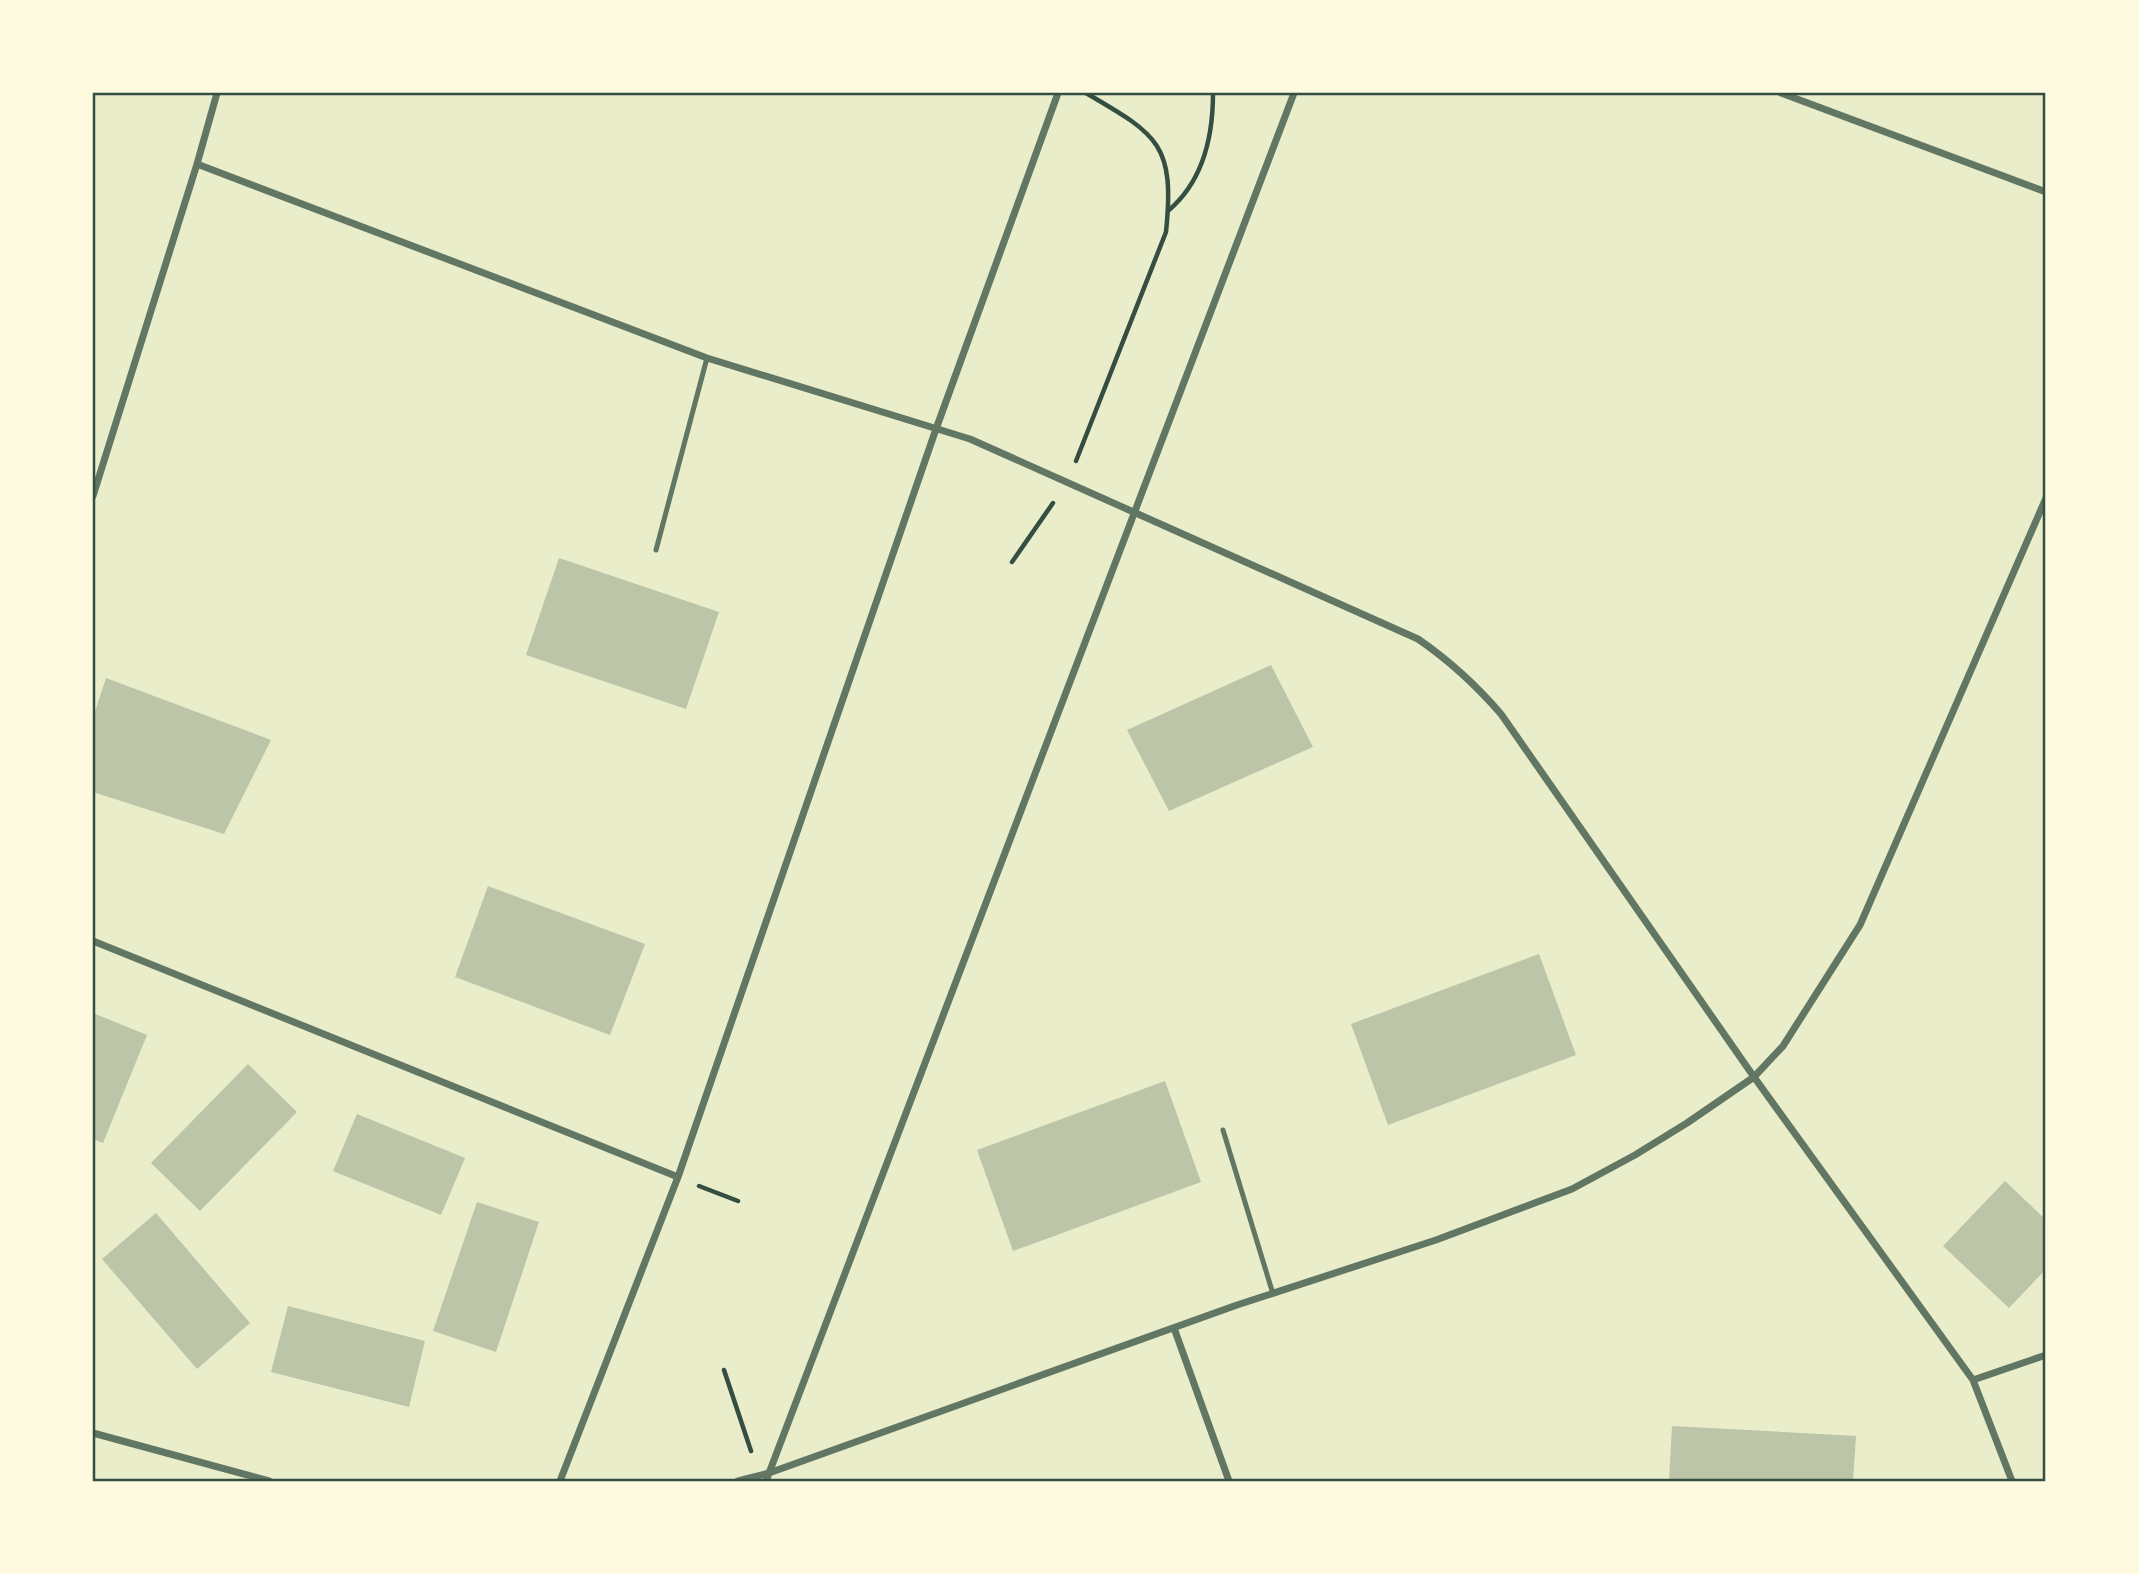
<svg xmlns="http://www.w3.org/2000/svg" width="2139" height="1574" viewBox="0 0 2139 1574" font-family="'Nunito Sans',sans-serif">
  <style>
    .building { fill: #bcc5a7 }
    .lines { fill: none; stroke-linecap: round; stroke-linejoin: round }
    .path { stroke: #344e41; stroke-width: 4.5 }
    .service { stroke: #617663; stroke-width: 5 }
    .minor { stroke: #617663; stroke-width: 7 }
    .neatline { fill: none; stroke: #344e41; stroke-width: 2.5 }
  </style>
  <rect width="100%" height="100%" fill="#e9edc9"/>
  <!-- building -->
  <path class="building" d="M559,558L719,612L686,709L526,655Z
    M1271,665L1313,747L1169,811L1127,730Z
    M106,678L271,740L224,834L93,792V718Z
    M488,886L645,944L610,1035L455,977Z
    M1539,954L1576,1055L1388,1125L1351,1024Z
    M93,1013L147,1035L103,1143L93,1139Z
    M248,1064L297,1112L200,1211L151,1163Z
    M1165,1081L1201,1182L1013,1251L977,1150Z
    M357,1114L465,1158L441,1215L333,1171Z
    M2005,1181L2046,1220V1269L2009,1308L1943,1246Z
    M477,1202L539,1222L496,1352L433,1331Z
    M156,1213L250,1323L197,1369L102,1259Z
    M288,1306L425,1341L409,1407L271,1372Z
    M1672,1426L1856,1436L1853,1481H1669Z"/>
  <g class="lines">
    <!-- path -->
    <path class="path" d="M1169,210C1203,181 1213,136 1213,93
      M1076,461L1166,232C1175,144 1158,135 1086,93
      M1012,562L1053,503
      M699,1186L738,1201
      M724,1370L751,1451"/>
    <!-- service -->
    <path class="service" d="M656,550L707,358
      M1223,1130L1273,1294"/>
    <!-- minor -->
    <path class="minor" d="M1781,93L2046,192
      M197,164L707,358L970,439L1418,639C1450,661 1476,685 1501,714L1754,1077L1973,1380L2012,1481
      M93,496L197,164L217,93
      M93,941L678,1177
      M1174,1328L1229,1481
      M1973,1380L2046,1355
      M93,1433L269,1481
      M560,1481L678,1177L936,429L1058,93
      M738,1481L769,1473L1237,1305L1436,1240L1572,1189L1635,1155L1687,1123L1754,1077L1783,1046L1860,925L2046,498
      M766,1481L1294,93"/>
  </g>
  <!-- border -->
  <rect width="2139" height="1574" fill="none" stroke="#fefae0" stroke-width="189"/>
  <rect x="94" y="94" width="1950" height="1386" class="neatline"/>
</svg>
